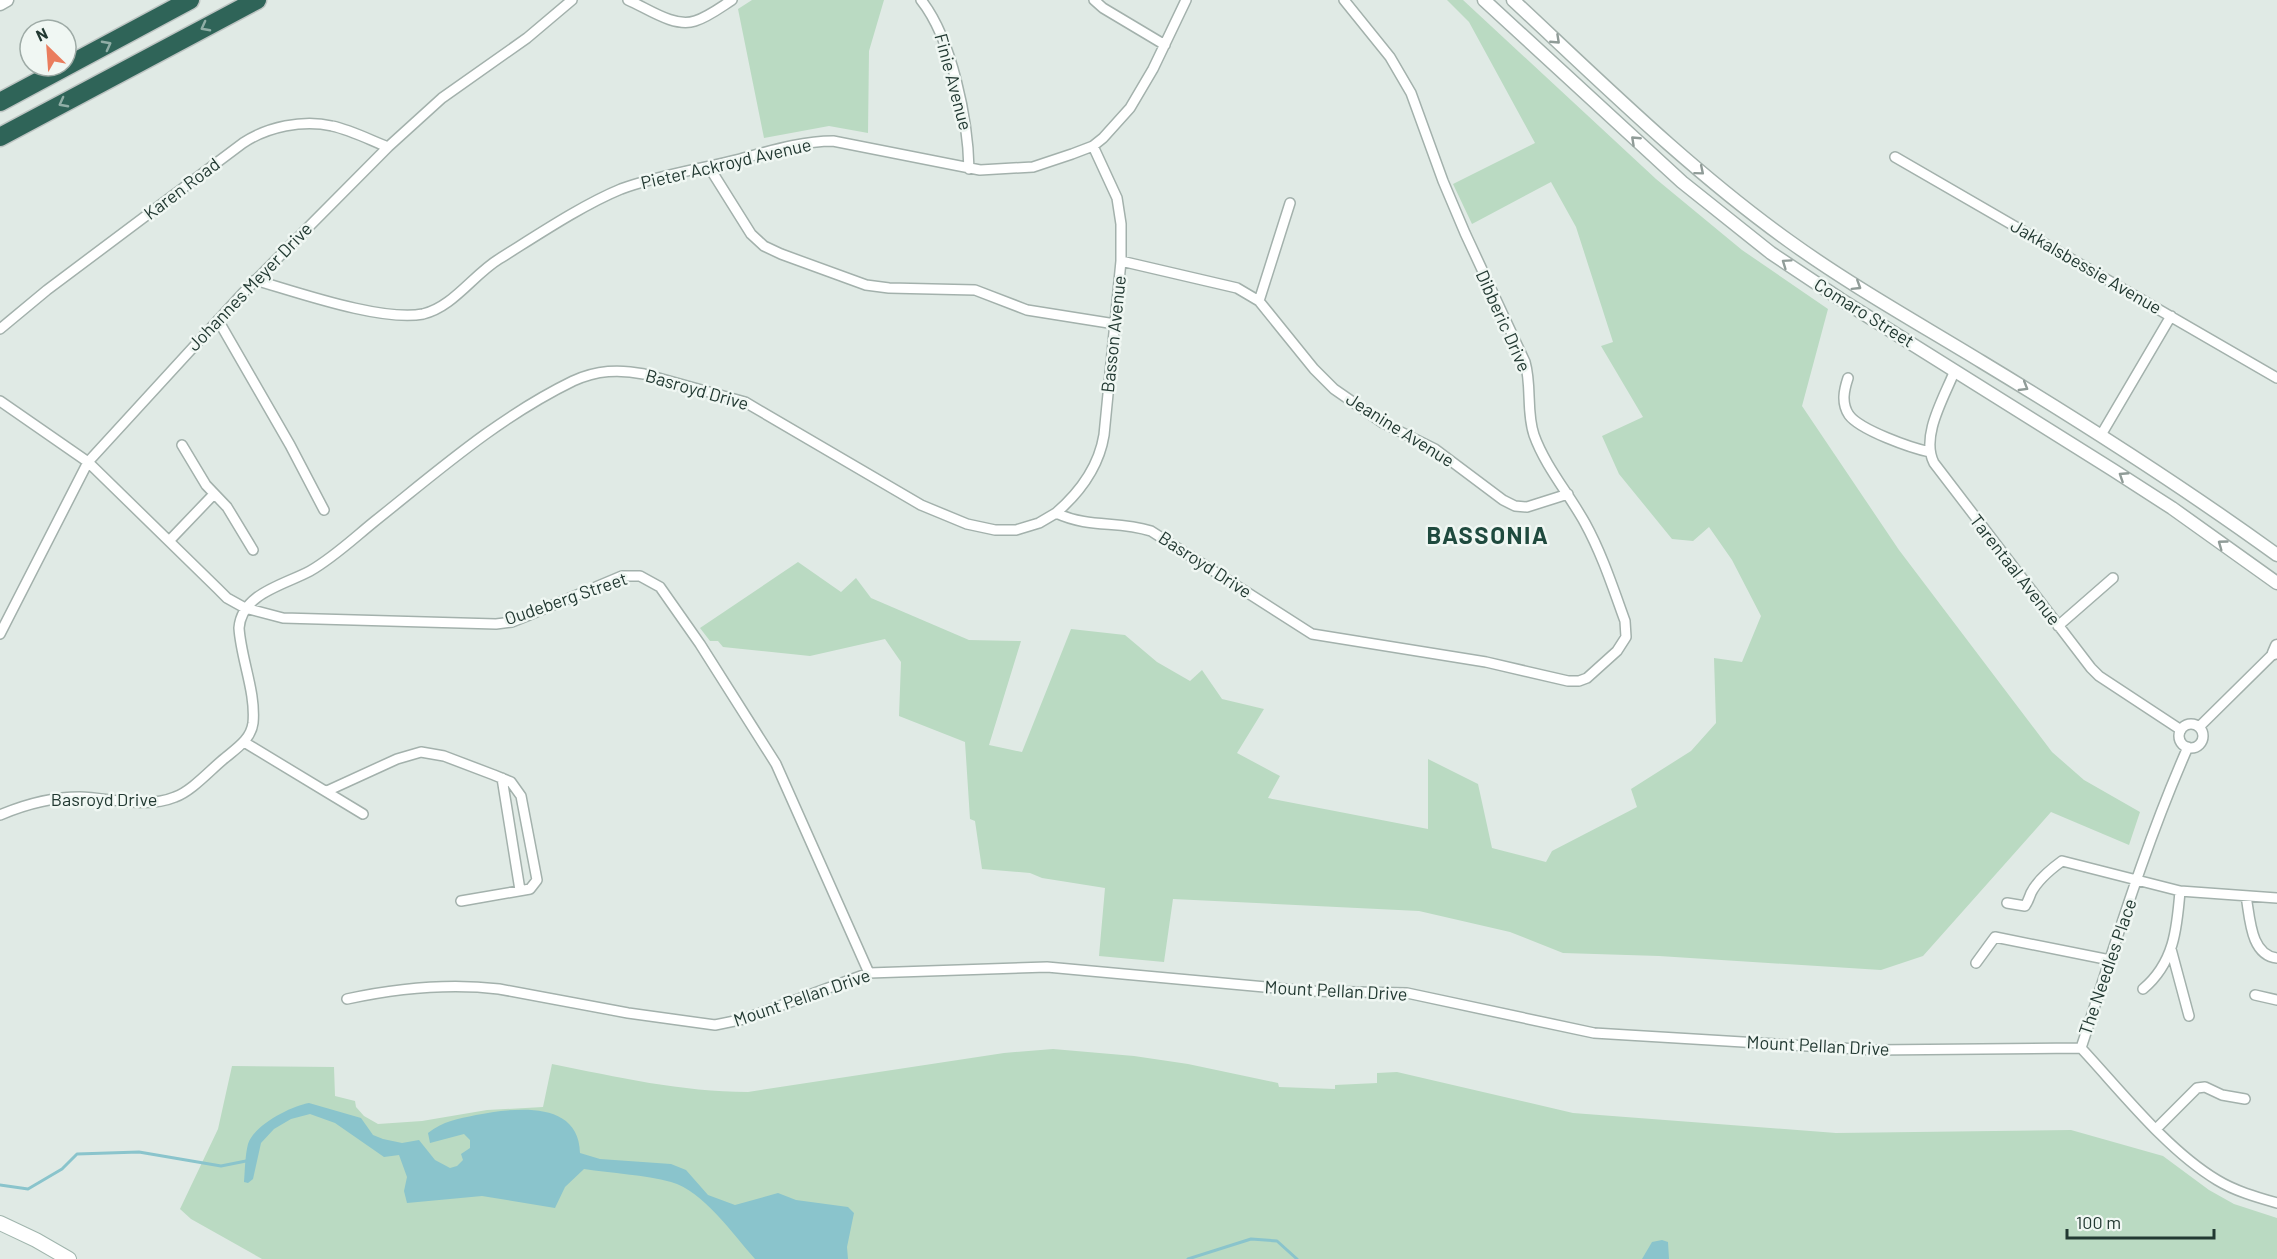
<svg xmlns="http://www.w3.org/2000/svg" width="2277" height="1259" viewBox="0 0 2277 1259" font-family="Barlow,sans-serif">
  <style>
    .green { fill: #badac2 }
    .water { fill: #8ac4cc }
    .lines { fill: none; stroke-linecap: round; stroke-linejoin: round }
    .stream { stroke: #8ac4cc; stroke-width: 3 }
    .minor-casing { stroke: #a3b1ac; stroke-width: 12 }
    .tertiary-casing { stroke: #a3b1ac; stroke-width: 15 }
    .secondary-casing { stroke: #a0b5ad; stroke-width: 16 }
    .motorway-casing { stroke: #bdc4c2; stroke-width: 21 }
    .minor { stroke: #fff; stroke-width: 9 }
    .tertiary { stroke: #fff; stroke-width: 12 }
    .secondary { stroke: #fff; stroke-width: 14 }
    .motorway { stroke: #2f6458; stroke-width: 18 }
    .oneway { stroke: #90aea6 }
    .oneway2 { stroke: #909c98 }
    .labels { text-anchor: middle; stroke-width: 5; stroke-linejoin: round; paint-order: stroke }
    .street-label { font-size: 18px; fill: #223932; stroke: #f0f7f3 }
    .district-label { font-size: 24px; font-weight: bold; letter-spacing: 1.5px; fill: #1f4a3e; stroke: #f0f7f3 }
  </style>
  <rect width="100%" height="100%" fill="#e0eae5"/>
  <!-- green -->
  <path class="green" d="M752,0H884L869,51L868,133L829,126L764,138L738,9Z
    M1447,0H1463L1656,179L1742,250L1828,309L1802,406L1899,550L2052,752L2084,780L2140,812L2129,845L2051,812L1923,956L1881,970L1659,956L1563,953L1510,932L1419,911L1173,899L1164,962L1099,956L1105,888L1042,878L1030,873L982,869L975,821L970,819L965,742L899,716L901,662L885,639L810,656L723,647L718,641H710L700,628L798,562L841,592L856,578L871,598L969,640L1021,641L989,745L1022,752L1071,629L1125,635L1157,662L1190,681L1202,670L1222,699L1264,709L1237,753L1280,776L1268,798L1428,829V759L1478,784L1492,848L1546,862L1552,851L1637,807L1631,789L1691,751L1716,723L1714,658L1742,662L1761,616L1732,560L1709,527L1693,541L1672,539L1619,474L1602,436L1643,417L1601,346L1613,342L1576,227L1551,182L1472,224L1453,184L1535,143L1469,22Z
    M1053,1049L1134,1056L1188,1064L1278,1083L1279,1087L1335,1089V1085L1377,1083V1073L1397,1072L1573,1113L1836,1133L2071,1130L2163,1156L2209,1190L2234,1204L2277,1218V1259H262L191,1219L180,1209L218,1129L232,1066L334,1067L335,1096L355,1101L356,1107L364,1116L378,1124L422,1121L487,1110L543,1107L552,1064C617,1077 682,1092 748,1092L1004,1053Z"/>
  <!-- water -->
  <path class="water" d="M309,1103L361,1118L373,1135L383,1139L402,1143L419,1140L435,1160L450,1168L457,1166L463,1160L461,1154L470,1148V1140L464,1134L430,1143L428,1133C443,1121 458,1119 476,1115C513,1108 579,1099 580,1153L600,1159L671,1164L686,1170L708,1195L735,1205L778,1193L796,1200L848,1207L854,1213L847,1247L848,1259H755C733,1234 703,1191 671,1182C645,1175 611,1173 584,1169L565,1187L555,1208L482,1196L407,1203L404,1191L407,1177L399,1155L384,1157L335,1123L310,1114L291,1119L274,1129L261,1143L253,1179L248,1183L244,1182C245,1170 245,1156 248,1144C254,1125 291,1106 309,1103Z
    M1662,1240L1668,1242L1669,1259H1642L1652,1242Z"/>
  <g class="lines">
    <!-- stream -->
    <path class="stream" d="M0,1185L28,1189L62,1169L77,1154L139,1152L221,1166L246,1161
      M1188,1259L1251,1239L1277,1241L1297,1259"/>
    <defs>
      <path id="minor" d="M628,0C647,8 674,28 695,21C708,17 721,7 732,0
        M921,0C952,39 968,120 969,169
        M1094,0L1103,8L1165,45
        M1895,157L2277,378
        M709,167L751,234L764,246L781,254L866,285L889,288L975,290L1027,310L1115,324
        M1121,261L1237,288L1259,301L1314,369L1334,389L1383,423L1435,449L1503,500L1515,506L1527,507L1568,494
        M255,280C297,292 382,322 423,314C453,307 473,275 499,259C536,236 582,205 621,189C659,175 701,169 740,159C770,151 802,141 833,141L980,170L1033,167L1072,154L1093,146L1103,138L1130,108L1153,69L1186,0
        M1259,301L1290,203
        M218,320L290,445L324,510
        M0,329L47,290L243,143C267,127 303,119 332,126C351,130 370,140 388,147
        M1955,370C1945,396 1920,436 1934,463L2091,668L2099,676L2181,730
        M1848,378C1844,390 1841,403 1849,415C1860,430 1911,448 1930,452
        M0,401L88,462L217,588L227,598L245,608L283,618L496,624L512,622L527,616L622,576H640L660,587L700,644L776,764L869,973
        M2101,435L2171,316
        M182,445L206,485L227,507L253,550
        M1056,513C1079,493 1099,466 1104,435L1121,261V224L1117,198L1093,146
        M169,541L214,494
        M2058,626L2113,578
        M0,634L88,462L242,294L388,147L442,98L527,38L572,0
        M2179 736a12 12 0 1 1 24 0a12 12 0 1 1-24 0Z
        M2199,727L2277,650
        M244,742L363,814
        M502,778L520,890
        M327,791L397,759L421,752L444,756L494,775L511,782L521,796L537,880L530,889L461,901
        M0,815C26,804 51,797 80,797C110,798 146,809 175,797C192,791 211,769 225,758C237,748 251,739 253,723C256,692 241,659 239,628C242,593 284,585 310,571C333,558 354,538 375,521C439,470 499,417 573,381C597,370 619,369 644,374L745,402L921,505L967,524L995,530H1016L1039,523L1056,513C1091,529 1116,520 1151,531L1312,634L1486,662L1568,681H1579L1587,678L1617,651L1626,637L1625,621C1613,588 1602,554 1585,523C1569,494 1545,466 1534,435C1526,412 1532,386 1525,362L1465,233L1443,181L1411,93L1390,57L1344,0
        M2246,896C2250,917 2250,955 2277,958
        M2007,903L2025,906C2028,902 2029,898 2031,893C2037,881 2051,869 2062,861L2180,891L2277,898
        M2171,949L2189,1016
        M1976,963L1995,937L2110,960
        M2143,989C2174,963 2177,929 2180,891
        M2255,995L2277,1000
        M347,999C398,988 448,983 499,989L628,1013L715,1025L744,1019L869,973L1047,967L1309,991L1407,993L1594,1033L1874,1050L2081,1048C2121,1091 2167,1150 2217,1180C2235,1191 2256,1197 2277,1203
        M2081,1048C2114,948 2145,844 2188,747
        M2156,1129L2197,1088L2205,1087L2222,1095L2245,1099"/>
      <path id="tertiary" d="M1484,0L1682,182L1771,253L1840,299L2113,470L2172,508L2277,583
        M1513,0C1602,83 1690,170 1789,241C1850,285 1918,323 1982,362C2083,423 2182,486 2277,555
        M0,4L7,0
        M2274,653L2277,646"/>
      <path id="secondary" d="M0,1223L36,1240L69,1259"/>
      <path id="motorway" d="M0,102L190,0
        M0,137L257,0"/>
    </defs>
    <!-- minor casing -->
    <use href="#minor" class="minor-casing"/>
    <!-- tertiary casing -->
    <use href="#tertiary" class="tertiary-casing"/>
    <!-- secondary casing -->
    <use href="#secondary" class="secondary-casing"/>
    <!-- motorway casing -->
    <use href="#motorway" class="motorway-casing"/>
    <!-- minor -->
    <use href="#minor" class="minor"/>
    <!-- tertiary -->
    <use href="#tertiary" class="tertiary"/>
    <!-- secondary -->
    <use href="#secondary" class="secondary"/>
    <!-- motorway -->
    <use href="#motorway" class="motorway"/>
  </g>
  <!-- one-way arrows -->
  <defs><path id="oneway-chevron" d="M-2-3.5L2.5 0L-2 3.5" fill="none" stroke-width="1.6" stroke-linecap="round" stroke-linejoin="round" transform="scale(1.5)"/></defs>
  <g class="oneway">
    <use href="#oneway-chevron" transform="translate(205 27) rotate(152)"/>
    <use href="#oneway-chevron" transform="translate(107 45) rotate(-28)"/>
    <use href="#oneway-chevron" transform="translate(63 103) rotate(152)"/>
  </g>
  <g class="oneway2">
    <use href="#oneway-chevron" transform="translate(1556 40) rotate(43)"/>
    <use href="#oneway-chevron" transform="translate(1635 140) rotate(-137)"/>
    <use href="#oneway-chevron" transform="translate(1700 171) rotate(40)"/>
    <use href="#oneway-chevron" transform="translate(1786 263) rotate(-145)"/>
    <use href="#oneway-chevron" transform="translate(1857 286) rotate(32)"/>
    <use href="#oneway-chevron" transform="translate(2024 387) rotate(31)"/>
    <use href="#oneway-chevron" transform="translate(2123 476) rotate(-147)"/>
    <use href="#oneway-chevron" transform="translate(2222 544) rotate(-144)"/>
  </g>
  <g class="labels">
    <!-- street labels -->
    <g class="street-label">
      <text transform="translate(953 82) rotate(75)" y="6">Finie Avenue</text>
      <text transform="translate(726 164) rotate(-13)" y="6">Pieter Ackroyd Avenue</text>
      <text transform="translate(182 189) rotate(-37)" y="6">Karen Road</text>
      <text transform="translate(2086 267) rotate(30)" y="6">Jakkalsbessie Avenue</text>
      <text transform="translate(250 287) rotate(-46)" y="6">Johannes Meyer Drive</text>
      <text transform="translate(1864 313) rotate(32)" y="6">Comaro Street</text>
      <text transform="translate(1503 321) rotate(66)" y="6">Dibberic Drive</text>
      <text transform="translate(1114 334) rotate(-84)" y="6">Basson Avenue</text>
      <text transform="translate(697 390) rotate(16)" y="6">Basroyd Drive</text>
      <text transform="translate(1400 430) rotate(32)" y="6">Jeanine Avenue</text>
      <text transform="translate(1205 565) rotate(33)" y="6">Basroyd Drive</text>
      <text transform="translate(2015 570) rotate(52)" y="6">Tarentaal Avenue</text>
      <text transform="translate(566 599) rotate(-19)" y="6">Oudeberg Street</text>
      <text x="104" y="806">Basroyd Drive</text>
      <text transform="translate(2108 967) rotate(-71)" y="6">The Needles Place</text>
      <text transform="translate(1336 991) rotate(3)" y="6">Mount Pellan Drive</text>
      <text transform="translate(802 998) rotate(-19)" y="6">Mount Pellan Drive</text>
      <text transform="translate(1818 1046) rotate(3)" y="6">Mount Pellan Drive</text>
    </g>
    <!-- district labels -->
    <g class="district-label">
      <text x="1488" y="544">BASSONIA</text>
    </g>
  </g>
  <!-- north arrow -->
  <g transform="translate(48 48) rotate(335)"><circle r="28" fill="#f0f7f3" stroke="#9eaba6" stroke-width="1.5"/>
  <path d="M0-4.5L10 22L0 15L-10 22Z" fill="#ea7d5e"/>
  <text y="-9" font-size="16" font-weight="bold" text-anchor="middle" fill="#223932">N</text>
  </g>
  <!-- scale -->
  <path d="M2067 1229v9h147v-9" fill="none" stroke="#223932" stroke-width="3"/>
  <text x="2076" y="1229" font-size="18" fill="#223932" stroke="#f0f7f3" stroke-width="4.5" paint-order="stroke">100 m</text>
</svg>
